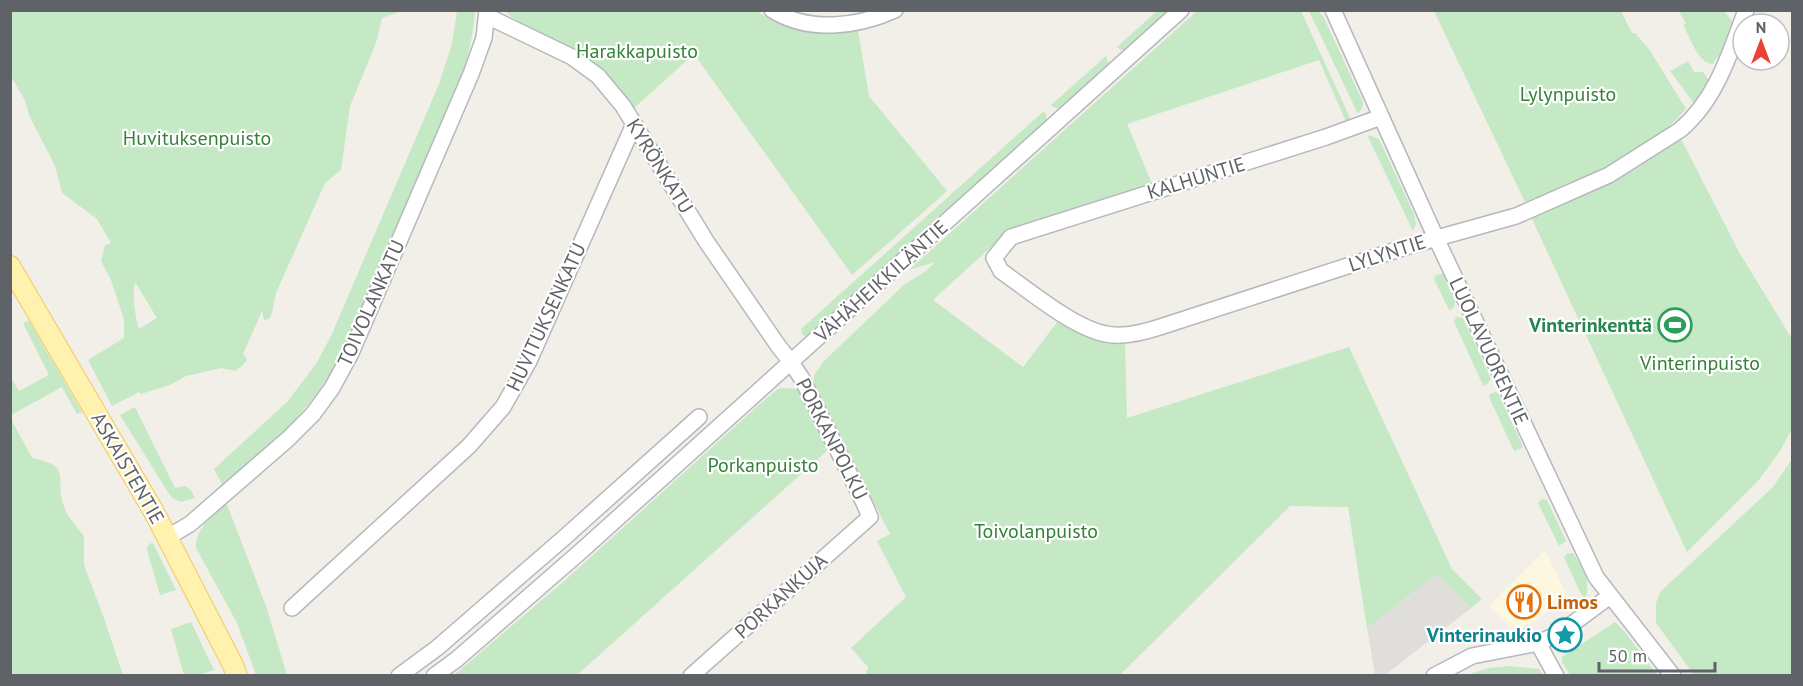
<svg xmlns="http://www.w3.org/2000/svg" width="1803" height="686" viewBox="0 0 1803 686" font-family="'PT Sans',sans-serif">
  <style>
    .commercial { fill: #fef7e0 }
    .industrial { fill: #e0deda }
    .green { fill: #c5e8c5; fill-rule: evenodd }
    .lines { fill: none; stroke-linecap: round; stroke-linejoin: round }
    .minor-casing { stroke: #b5b8bc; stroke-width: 18 }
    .major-casing { stroke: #f2c960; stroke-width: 22 }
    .minor { stroke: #fff; stroke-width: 15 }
    .major { stroke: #fff2af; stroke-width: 20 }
    .labels { text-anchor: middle; stroke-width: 4.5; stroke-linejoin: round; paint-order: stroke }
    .park-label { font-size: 20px; fill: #348238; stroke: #fff }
    .street-label { font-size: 20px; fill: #5f6368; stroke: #fff }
    .leisure-label { font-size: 20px; font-weight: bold; fill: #27864d; stroke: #fff; text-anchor: end }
    .food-label { font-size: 20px; font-weight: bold; fill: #c56008; stroke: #fff; text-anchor: start }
    .culture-label { font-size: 20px; font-weight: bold; fill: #0d838f; stroke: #fff; text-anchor: end }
  </style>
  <rect width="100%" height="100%" fill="#f1efe8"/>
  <!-- commercial -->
  <path class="commercial" d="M1545,550L1567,596L1534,622L1514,630L1489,606Z"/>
  <!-- industrial -->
  <path class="industrial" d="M1437,574L1471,608L1385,675H1375L1367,628Z"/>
  <!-- green -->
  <path class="green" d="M11,10L401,11L382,18L376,43L350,106L341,170L325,183L276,293L272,313L269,319L264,320L262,311L243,354L247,359L244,364L235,371L221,368L186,376L170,385L141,394L139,392L112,406L88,360L124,338V319L111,280L101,261L105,245L111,243L97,219L62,193L55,166L29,115L25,100L11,76ZM135,282L157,318L139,329C135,315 132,296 135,282Z
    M457,11H475C473,39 466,65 457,92L355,329C342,354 329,379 311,401C286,433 253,459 223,486L214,469L287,402L316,364L331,336L439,84L452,44Z
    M506,11H757C786,33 823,34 858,31L869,96L947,191L852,275L694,54L633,109L519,26L521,23L510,16Z
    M1157,11H1168L1167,13L1125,50H1121L1117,47Z
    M1197,11H1301L1351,120L1347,124L1319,60L1127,124L1153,186L1014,233L992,246L933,300L1023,367L1058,321C1081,336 1098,339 1125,342L1127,418L1349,347L1452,569L1482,599L1471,608L1437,574L1367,628L1348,507L1290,506L1120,675H866L868,667L851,648L906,597L877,541L890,534L813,385L814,375L824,361L905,284L926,271L935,262L909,270Z
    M1309,11H1317L1323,16L1363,102V106L1358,114Z
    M1434,11H1621L1632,33H1635L1649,49L1686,109C1644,157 1584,182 1525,202Z
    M1679,11H1724L1734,24L1720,58L1717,57L1713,64C1699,65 1690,37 1683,25L1686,24Z
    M1106,56L1109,65L1060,109L1050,106Z
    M1688,61L1694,72H1703L1710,82L1697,103L1693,102L1670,71Z
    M1044,111L1046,114V122L806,337L802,334L801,329Z
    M1369,135L1379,139L1414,214L1416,224L1413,231L1368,137Z
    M1680,137L1739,252L1792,339V429L1780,451L1758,481L1687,552L1531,217L1609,183L1636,169Z
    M1443,273L1455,302L1454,307L1449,310L1434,279L1435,276Z
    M1456,317L1463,318L1491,379L1485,386L1483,385L1454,322Z
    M29,321L82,412L77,414L62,387L11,415V378L19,391L49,375L23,323Z
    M783,388L799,389L829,449L577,675L453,676L562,583L761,403L778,389Z
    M1495,392L1498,393L1522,444V448L1514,451L1489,397L1490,394Z
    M135,407L175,488L185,486L191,490L195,498L181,502L172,498L166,489L120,415Z
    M10,417L32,458C72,467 55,474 63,503C66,516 76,526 84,536V565L105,621L123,675H11Z
    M1792,459V675H1694L1656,623V603L1660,592L1773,487Z
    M1542,499L1547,500L1566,541L1559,546L1540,507L1538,503Z
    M226,502L266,606L287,675H256L237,623L196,548C195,529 213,515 226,502Z
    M151,543H153L176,590L160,595L147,550V547Z
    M1573,553C1584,570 1590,578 1586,599L1581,594L1564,557L1567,554Z
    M191,622L214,670L198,675H184L171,629Z
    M1615,622L1625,632L1657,675L1621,676L1614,674L1570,675L1562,662V657Z
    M1510,666L1539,669L1543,675H1466L1489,668Z"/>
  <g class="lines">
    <defs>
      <path id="minor" d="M772,10C809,33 857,27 895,10
        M1333,10L1436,238L1596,577L1673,676
        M487,16L572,57L598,76L623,106L706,241L779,347L791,362L802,379L864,503L870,517L691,676
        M1381,117L1326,137L1011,237L994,258L1001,271C1030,291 1080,334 1114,335C1129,336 1145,332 1160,327L1412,245L1516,216L1609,175L1680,130C1716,100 1730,53 1746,10
        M168,537L190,524L288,439L313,414L332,388L351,353L471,74L484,38L487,10
        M292,608L469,446L503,407L529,361L634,124
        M1538,643L1556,676
        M399,676L437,648L565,537L699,417
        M434,676L457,659L580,552L1181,10
        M1434,676L1472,656L1538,643L1560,633L1610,596"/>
      <path id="major" d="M10,266L154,512L233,665L237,676"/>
    </defs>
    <!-- minor casing -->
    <use href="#minor" class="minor-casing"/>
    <!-- major casing -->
    <use href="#major" class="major-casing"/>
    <!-- minor -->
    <use href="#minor" class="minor"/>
    <!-- major -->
    <use href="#major" class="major"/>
  </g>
  <!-- icons -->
  <defs>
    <symbol id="stadium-ring" viewBox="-11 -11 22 22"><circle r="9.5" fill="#fff" stroke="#2e9e5b" stroke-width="1.5"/><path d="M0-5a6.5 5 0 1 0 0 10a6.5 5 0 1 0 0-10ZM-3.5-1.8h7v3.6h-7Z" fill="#2e9e5b"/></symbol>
    <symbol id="restaurant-ring" viewBox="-11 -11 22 22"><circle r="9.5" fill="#fff" stroke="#e8710a" stroke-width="1.5"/><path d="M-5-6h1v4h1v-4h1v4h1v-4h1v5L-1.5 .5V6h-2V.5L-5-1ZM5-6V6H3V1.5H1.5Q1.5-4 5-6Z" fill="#e8710a"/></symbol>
    <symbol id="sight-ring" viewBox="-11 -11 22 22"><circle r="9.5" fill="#fff" stroke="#0f9aa8" stroke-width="1.5"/><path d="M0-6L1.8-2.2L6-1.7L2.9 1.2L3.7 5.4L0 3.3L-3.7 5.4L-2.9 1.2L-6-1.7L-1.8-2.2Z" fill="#0f9aa8"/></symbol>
  </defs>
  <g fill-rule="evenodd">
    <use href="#stadium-ring" x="1656" y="306" width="38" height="38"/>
    <use href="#restaurant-ring" x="1505" y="583" width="38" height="38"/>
    <use href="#sight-ring" x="1546" y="616" width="38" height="38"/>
  </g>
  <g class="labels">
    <!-- park labels -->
    <g class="park-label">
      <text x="637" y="58">Harakkapuisto</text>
      <text x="1568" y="101">Lylynpuisto</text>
      <text x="197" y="145">Huvituksenpuisto</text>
      <text x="1700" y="370">Vinterinpuisto</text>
      <text x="763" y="472">Porkanpuisto</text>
      <text x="1036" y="538">Toivolanpuisto</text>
    </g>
    <!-- street labels -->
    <g class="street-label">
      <text transform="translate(660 166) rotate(58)" y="7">KYRÖNKATU</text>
      <text transform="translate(1196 178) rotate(-17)" y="7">KALHUNTIE</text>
      <text transform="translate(1387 253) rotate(-18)" y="7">LYLYNTIE</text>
      <text transform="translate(881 281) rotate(-42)" y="7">VÄHÄHEIKKILÄNTIE</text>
      <text transform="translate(371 303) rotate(-66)" y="7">TOIVOLANKATU</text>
      <text transform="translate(546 317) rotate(-65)" y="7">HUVITUKSENKATU</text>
      <text transform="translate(1489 351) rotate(65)" y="7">LUOLAVUORENTIE</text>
      <text transform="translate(832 439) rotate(63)" y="7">PORKANPOLKU</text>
      <text transform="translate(128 468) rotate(60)" y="7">ASKAISTENTIE</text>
      <text transform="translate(781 596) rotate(-42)" y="7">PORKANKUJA</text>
    </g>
    <!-- leisure labels -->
    <g class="leisure-label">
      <text x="1652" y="332">Vinterinkenttä</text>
    </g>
    <!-- food labels -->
    <g class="food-label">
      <text x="1547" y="609">Limos</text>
    </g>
    <!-- culture labels -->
    <g class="culture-label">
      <text x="1542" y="642">Vinterinaukio</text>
    </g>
  </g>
  <!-- border -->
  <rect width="1803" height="686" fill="none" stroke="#5f6368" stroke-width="24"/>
  <!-- north arrow -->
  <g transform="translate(1761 42)"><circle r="28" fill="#ffffff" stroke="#bfc1c3" stroke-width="1.5"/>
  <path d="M0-4.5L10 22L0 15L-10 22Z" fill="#ea4335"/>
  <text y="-9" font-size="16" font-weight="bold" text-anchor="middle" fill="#5f6368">N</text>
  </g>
  <!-- scale -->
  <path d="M1599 662v9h116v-9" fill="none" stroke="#5f6368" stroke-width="3"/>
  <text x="1608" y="662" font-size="18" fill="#5f6368" stroke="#ffffff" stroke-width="4.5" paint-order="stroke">50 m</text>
</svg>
